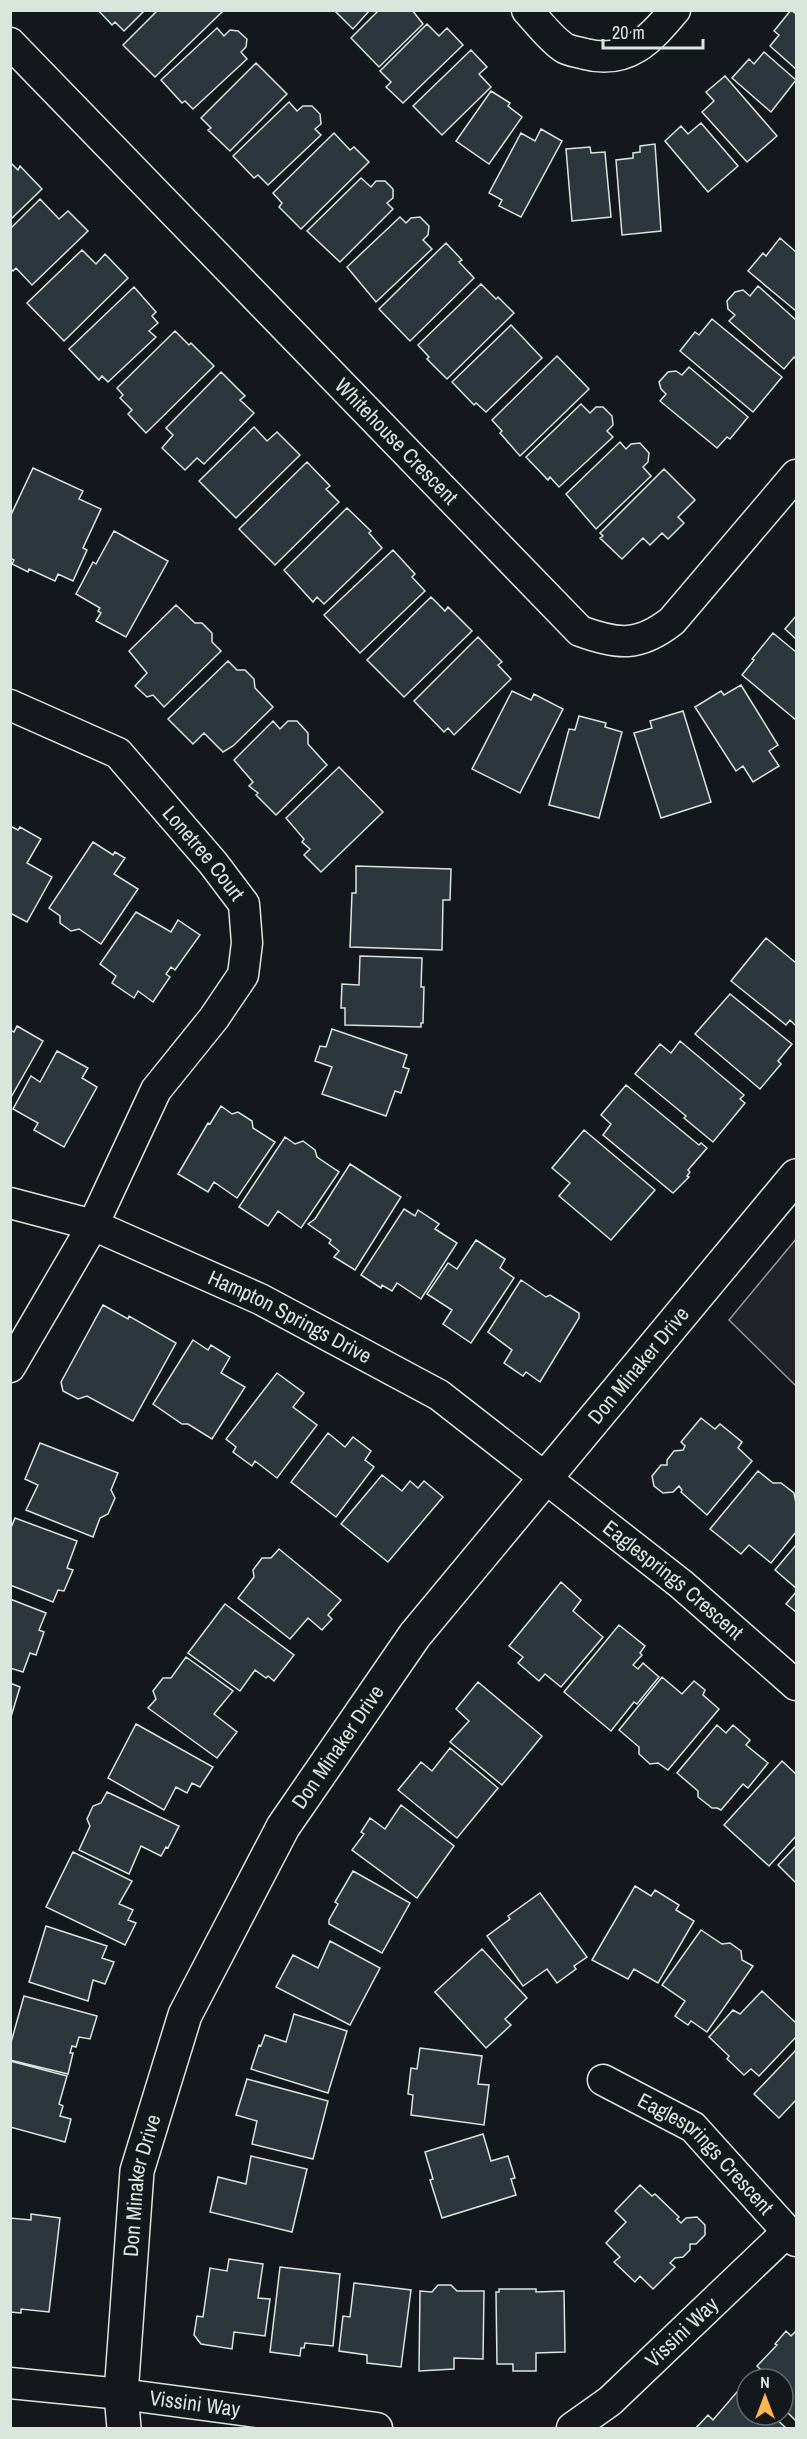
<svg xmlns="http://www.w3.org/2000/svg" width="807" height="2439" viewBox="0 0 807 2439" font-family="'Archivo Narrow',sans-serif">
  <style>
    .green { fill: #202428; stroke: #939e99; stroke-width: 1.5 }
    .building { fill: #2c363c; stroke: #d8e6dc; stroke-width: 1.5 }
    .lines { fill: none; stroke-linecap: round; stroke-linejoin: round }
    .street-casing { stroke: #d8e6dc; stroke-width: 33 }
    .secondary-casing { stroke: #d8e6dc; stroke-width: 36 }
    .street { stroke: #14181c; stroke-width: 30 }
    .secondary { stroke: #14181c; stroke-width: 33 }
    .labels { text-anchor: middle; stroke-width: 4.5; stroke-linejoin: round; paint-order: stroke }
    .street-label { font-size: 21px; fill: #d8e6dc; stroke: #14181c }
  </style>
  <rect width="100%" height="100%" fill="#14181c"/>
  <!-- green -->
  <path class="green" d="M796,1239V1386L729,1320Z"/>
  <!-- building -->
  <path class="building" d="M98,10H145L124,31L115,22L112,25Z
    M158,10H224L155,77L123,45Z
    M334,10H370L353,29Z
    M379,10H412L423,24L379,67L351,38Z
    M791,10L796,14V69L770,46L779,35L774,31Z
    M427,24L439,36L447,28L463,45L403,103L386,87L391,82L380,71Z
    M217,28L224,36L230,30L238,31L247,39L246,47L241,52L247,59L193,109L185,101L182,103L161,80Z
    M471,50L487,67L479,74L491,87L442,135L413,106Z
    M764,52L796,80L771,112L732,78L749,59L754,64Z
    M256,63L287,94L230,151L208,130L211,128L201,118Z
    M725,76L777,136L747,162L702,112L714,101L706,92Z
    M491,91L510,103L508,106L522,117L489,164L456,141Z
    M289,102L297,111L303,106H312L320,114L321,124L315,129L321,135L268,185L258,175L254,178L233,156Z
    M701,123L738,166L708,192L665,141L681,126L688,134Z
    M541,129L562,141L521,217L499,206L502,200L489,193L521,133L535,141Z
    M334,133L350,150L354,147L369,162L301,229L279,207L282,203L273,193Z
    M655,144L661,231L622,235L616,160L633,158V153L640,152V146Z
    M590,147L591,153L605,152L611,217L572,221L566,149Z
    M10,162L18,170L20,166L42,189L10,220Z
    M361,178L371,187L376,181H385L393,189V198L387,203L393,209L340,262L307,231Z
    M40,199L59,219L68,211L88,231L32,285L16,268L13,271L10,268V229Z
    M400,217L406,223L411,218L420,217L429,226L428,235L423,240L432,249L376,302L347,267Z
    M780,238L796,252V311L748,271L763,253L766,256Z
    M446,243L462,260L459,262L474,278L410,341L379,309Z
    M82,250L96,264L105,254L128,278L64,341L27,303Z
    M481,284L496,299L498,297L514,313L447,379L427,359L429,357L418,345Z
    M758,286L796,320V359L794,357L784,369L729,321L735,315L728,309L727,301L735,292L743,290L750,296Z
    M134,287L156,312L152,316L158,323L149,331L156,337L108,382L102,376L99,380L69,349Z
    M712,319L782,377L753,412L680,351L695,332L699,335Z
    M511,325L542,358L486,412L476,403L474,405L452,382Z
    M175,331L189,345L191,343L214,366L146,433L128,414L132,410L120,398L123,395L117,388Z
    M557,356L589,389L520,456L500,433L502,431L492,420Z
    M689,367L748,417L730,439L727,437L717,448L660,401L666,394L661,389L659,382L668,372L676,371L682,375Z
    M221,372L245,396L240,400L254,413L204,464L197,458L185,470L162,448L173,435L166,428Z
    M581,404L590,413L596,407H603L612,416L613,425L607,431L613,437L559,487L550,477L548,480L526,457Z
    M254,427L267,441L277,432L300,455L236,518L199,481Z
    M620,442L626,449L631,444L640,443L649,453L648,462L643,467L651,476L596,529L566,494Z
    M307,462L330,486L326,489L339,502L275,565L239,529Z
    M33,468L83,491L79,499L101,509L83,548L87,550L73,581L58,574L55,581L29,569L28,572L12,564L14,560L10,558V517Z
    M664,469L695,500L678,517L684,523L668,539L662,533L650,545L643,538L622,559L600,538L603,536L600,533Z
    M347,508L371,531L369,533L382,548L324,604L317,597L313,602L284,570Z
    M114,531L168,561L126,637L96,621L101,613L98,611L100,608L76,594L93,562L96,564Z
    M393,550L415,574L412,577L425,591L360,653L324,615Z
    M431,597L445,611L448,607L472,631L404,697L367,660Z
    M176,605L195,623H202L212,633V642L221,651L164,707L153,695L147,697L135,686L147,673L129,651Z
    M796,616V639L785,629Z
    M773,633L796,652V720L742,675L754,660L752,659Z
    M478,637L502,662L498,665L511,679L454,735L448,728L444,732L414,701Z
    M228,661L237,670H245L254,679L255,688L273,707L233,746L223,752L204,733L193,744L168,719Z
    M741,685L778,745L769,751L779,766L753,782L743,766L736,771L695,707L721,691L724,695Z
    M512,691L531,700L534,694L563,709L520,793L472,769Z
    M683,711L711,802L661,818L634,733L652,728L650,721Z
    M579,716L606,723L605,727L622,732L599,818L549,805L569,729L575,730Z
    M273,721L280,729L288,721H297L308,733V744L327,765L276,815L256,795L258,793L249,786L253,782L234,760Z
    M339,767L383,812L321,872L304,855L310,849L302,842L304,839L286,818Z
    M10,826L18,830L20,827L41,839L27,863L52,877L27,922L10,913Z
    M93,842L113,855L115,852L125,858L114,874L138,889L101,944L79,929L71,931L60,923V916L49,908Z
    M356,866L451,869L450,900H443L442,950L350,947L352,893H356Z
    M136,912L171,932L178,920L200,935L175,970L171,967L166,974L170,977L153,1002L138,991L134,998L112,983L116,976L100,964Z
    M766,938L796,963V1026L790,1020L786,1025L731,981Z
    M360,956L422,958L421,987H424L423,1023H421V1027L345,1025V1008H341L342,984L359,985Z
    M730,994L792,1044L778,1061L781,1064L760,1089L695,1034Z
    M17,1026L43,1041L10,1099V1030L14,1032Z
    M332,1029L407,1055L403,1067L409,1069L401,1093L395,1091L386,1116L322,1094L332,1067L315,1061L320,1046L326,1047Z
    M680,1041L744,1095L740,1099L745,1103L713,1142L684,1118L686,1116L635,1074L660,1044L671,1053Z
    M57,1051L88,1068L82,1078L97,1087L64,1147L34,1130L38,1123L13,1109L31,1076L40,1082Z
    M626,1085L699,1145L701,1143L707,1148L688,1170L690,1172L687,1176L689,1177L673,1193L603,1135L611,1124L601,1115Z
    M221,1106L232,1114L238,1112L252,1121L253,1128L275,1142L237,1198L214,1182L208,1192L178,1174L208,1123L210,1124Z
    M584,1130L655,1190L611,1240L559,1196L570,1183L552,1168Z
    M285,1137L295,1144L303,1141L315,1150L317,1157L339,1172L301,1228L278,1211L268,1226L239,1207Z
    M350,1164L401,1197L355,1270L334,1257L339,1251L329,1243L331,1240L308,1224L315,1219Z
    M404,1209L415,1216L418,1210L439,1224L435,1229L457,1243L421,1299L397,1283L392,1291L382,1285L381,1288L361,1275Z
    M476,1240L505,1259L500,1268L514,1278L471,1343L443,1324L452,1310L427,1294L448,1263L457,1269Z
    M521,1280L546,1297L550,1295L579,1313V1318L540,1382L526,1372L523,1376L504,1363L512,1350L488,1332Z
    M103,1305L128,1319L129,1316L176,1343L133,1421L87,1396L78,1399L63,1391L61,1382Z
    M193,1340L208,1350L211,1345L230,1357L221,1373L245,1387L212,1439L188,1424H182L153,1404Z
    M277,1373L304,1393L293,1407L317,1425L277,1478L255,1461L252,1466L233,1452L236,1447L226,1439Z
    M701,1418L715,1429L720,1424L742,1442L738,1448L752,1461L707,1515L681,1492L682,1490L679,1486L673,1492L663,1493L654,1486L652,1476L661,1465H667V1460L674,1451L683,1450L685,1446L681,1442Z
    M328,1433L345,1447L353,1437L371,1451L365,1460L374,1467L336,1517L291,1482Z
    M40,1443L118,1473L111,1490L115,1498L108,1514L100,1518L93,1537L26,1510L38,1485L25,1479Z
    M758,1471L773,1483H781L794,1493L796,1503V1532L771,1563L749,1545L741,1554L710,1529Z
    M382,1475L402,1491L410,1481L418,1488L424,1481L443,1497L388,1562L341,1524Z
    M15,1518L77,1541L67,1568L73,1570L64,1591L58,1590L53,1602L10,1585V1530Z
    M796,1545V1588L775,1570Z
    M279,1549L341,1600L328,1615L332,1619L322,1630L308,1618L290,1639L238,1598L254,1577L253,1570L262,1558H271Z
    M561,1582L581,1600L573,1611L603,1637L561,1687L545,1674L539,1681L518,1663L523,1657L509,1646Z
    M796,1592V1612L786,1604Z
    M10,1599L46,1613L39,1630L44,1632L36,1655L30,1653L23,1672L10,1668Z
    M225,1604L294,1655L274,1681L268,1676L266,1678L255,1670L240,1691L188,1653Z
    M619,1625L645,1646L640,1653L642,1655L633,1665L638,1669L643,1663L659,1677L637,1704L634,1702L611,1731L564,1692Z
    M186,1657L233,1691L214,1714L237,1732L217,1758L148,1708L156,1699L153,1691L163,1678H171Z
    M662,1677L682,1694L694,1681L705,1690L703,1695L719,1709L668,1770L658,1763L650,1764L639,1754V1747L619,1730Z
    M478,1682L542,1736L502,1785L450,1742L469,1721L456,1709Z
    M10,1683L20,1687L10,1720Z
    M136,1724L213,1767L200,1787L192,1783L187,1793L176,1787L164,1810L108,1778Z
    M717,1725L726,1733L733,1725L750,1740L746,1745L768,1763L748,1788L743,1784L721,1810L717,1808H712L698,1797V1791L677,1773Z
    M450,1748L498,1788L457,1838L398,1790L421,1762L432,1771Z
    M782,1761L796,1774V1836L769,1866L724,1825Z
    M107,1792L179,1826L168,1848L166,1847L161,1856L141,1846L129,1874L79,1850L90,1826L87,1819L93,1806L101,1803Z
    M401,1805L454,1846L417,1898L352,1850L364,1834L361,1832L370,1818L385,1829Z
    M796,1846V1883L778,1865Z
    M73,1852L132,1881L119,1904L133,1910L128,1920L136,1923L125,1945L46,1907Z
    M353,1871L410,1903L382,1953L329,1924V1920L338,1904L335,1902Z
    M635,1886L651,1896L655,1890L679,1905L676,1910L694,1921L658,1983L634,1969L628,1979L592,1960Z
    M540,1893L587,1957L574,1966L576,1969L557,1983L547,1969L523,1986L487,1936L510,1919L508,1916Z
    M46,1926L107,1946L102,1958L114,1962L105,1984L93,1980L88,2001L29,1982Z
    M701,1930L722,1944L730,1943L741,1951L742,1960L753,1966L707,2032L691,2021L688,2025L675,2016L685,2001L662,1985Z
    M330,1941L380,1968L350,2025L276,1987L293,1955L318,1968Z
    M482,1949L527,1998L505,2019L511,2025L486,2048L435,1992Z
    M762,1991L796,2023V2037L759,2076L751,2069L744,2075L727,2059L729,2056L709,2037L733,2010L740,2014Z
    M24,1996L97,2016L90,2039L79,2037L76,2047L72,2046L70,2053H73L68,2074L10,2060V2046Z
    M294,2014L347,2031L328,2093L251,2069L259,2045L261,2046L265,2035L286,2042Z
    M420,2048L482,2056L478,2084L489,2085L484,2125L411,2115L413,2095L408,2094L411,2068L417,2069Z
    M796,2050V2100L779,2118L754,2094Z
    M10,2061L67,2076L59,2104L63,2106L60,2116L71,2119L65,2142L10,2127Z
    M247,2079L328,2101L313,2159L252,2144L257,2121L236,2115Z
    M483,2134L491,2161L508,2156L515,2178L511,2179L516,2195L442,2218L430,2180L433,2179L425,2152Z
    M251,2156L307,2169L292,2232L210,2212L218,2177L246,2184Z
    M640,2185L652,2196L655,2194L679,2217L677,2219L681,2223L686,2218L697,2217L705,2225V2235L696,2244H690V2250L683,2257L675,2258L670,2263L675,2267L653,2289L640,2276L635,2282L614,2262L620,2257L606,2243L626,2222L615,2211Z
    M31,2214L60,2218L49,2312L21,2309V2313L10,2312V2218L31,2220Z
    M229,2259L263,2264L258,2298L270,2299L265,2336L234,2332L232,2349L201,2344L194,2335L197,2316L203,2317L210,2268L227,2271Z
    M280,2267L340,2274L333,2346L305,2343L304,2348H301L300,2356L270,2352Z
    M354,2283L411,2290L401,2367L367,2363V2355L339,2351L343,2316L350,2317Z
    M438,2285H451L457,2291H484L483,2359L454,2358V2369L419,2371L420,2291L432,2292Z
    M499,2289H536V2292L564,2291L565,2352L536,2353V2371H513V2364H497L496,2292H499Z
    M786,2331L791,2336L796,2331V2421L783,2408V2379H753L762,2371L757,2366L777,2345L775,2344Z
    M742,2386L747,2391V2415H772L786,2428H696L708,2415L713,2420Z"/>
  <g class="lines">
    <defs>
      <g id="street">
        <path d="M527,10C538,22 550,38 563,47C568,51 578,52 585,54C627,65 650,40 675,10"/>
        <path id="s1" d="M10,43L580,631C618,645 639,647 672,621L796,475"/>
        <path id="s2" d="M10,705L118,753L213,863L244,904L247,943L243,975L214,1018L156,1090L93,1225L10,1367"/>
        <path id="s3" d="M10,1203L93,1225L260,1299L439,1395L681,1584L796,1685"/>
        <path id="s4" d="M603,2080L693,2127L796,2241"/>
        <path id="s5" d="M10,2383L121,2394L377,2428"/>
        <path id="s6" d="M572,2428L610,2401L787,2232"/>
      </g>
      <g id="secondary">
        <path id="s7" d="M124,2428L121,2394L137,2171L185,2015L283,1827L415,1635L796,1176"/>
      </g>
    </defs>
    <!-- street casing -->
    <use href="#street" class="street-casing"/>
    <!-- secondary casing -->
    <use href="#secondary" class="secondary-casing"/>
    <!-- street -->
    <use href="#street" class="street"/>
    <!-- secondary -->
    <use href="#secondary" class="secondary"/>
  </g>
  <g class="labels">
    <!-- street labels -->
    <g class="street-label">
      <text dy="7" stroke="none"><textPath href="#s1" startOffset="555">Whitehouse Crescent</textPath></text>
      <text dy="7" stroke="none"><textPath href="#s2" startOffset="250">Lonetree Court</textPath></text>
      <text dy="7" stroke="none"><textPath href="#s3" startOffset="303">Hampton Springs Drive</textPath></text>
      <text dy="7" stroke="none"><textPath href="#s7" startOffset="1216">Don Minaker Drive</textPath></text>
      <text dy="7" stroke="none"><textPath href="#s3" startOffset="770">Eaglesprings Crescent</textPath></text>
      <text dy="7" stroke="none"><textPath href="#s7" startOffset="730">Don Minaker Drive</textPath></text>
      <text dy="7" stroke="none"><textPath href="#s4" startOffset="128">Eaglesprings Crescent</textPath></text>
      <text dy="7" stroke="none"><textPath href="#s7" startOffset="244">Don Minaker Drive</textPath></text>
      <text dy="7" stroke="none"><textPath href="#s6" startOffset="146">Vissini Way</textPath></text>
      <text dy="7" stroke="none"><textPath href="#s5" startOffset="186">Vissini Way</textPath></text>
    </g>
  </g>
  <!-- border -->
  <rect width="807" height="2439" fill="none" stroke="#d8e6dc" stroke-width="24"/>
  <!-- north arrow -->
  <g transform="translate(765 2397)"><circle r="28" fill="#14181c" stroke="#626a69" stroke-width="1.5"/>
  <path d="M0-4.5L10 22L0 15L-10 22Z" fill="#ffb74d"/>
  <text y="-9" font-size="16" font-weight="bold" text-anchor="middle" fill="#d8e6dc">N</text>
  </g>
  <!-- scale -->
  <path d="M603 39v9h100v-9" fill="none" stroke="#d8e6dc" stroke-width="3"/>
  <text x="612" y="39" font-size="18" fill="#d8e6dc" stroke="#14181c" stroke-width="4.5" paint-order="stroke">20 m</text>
</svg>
